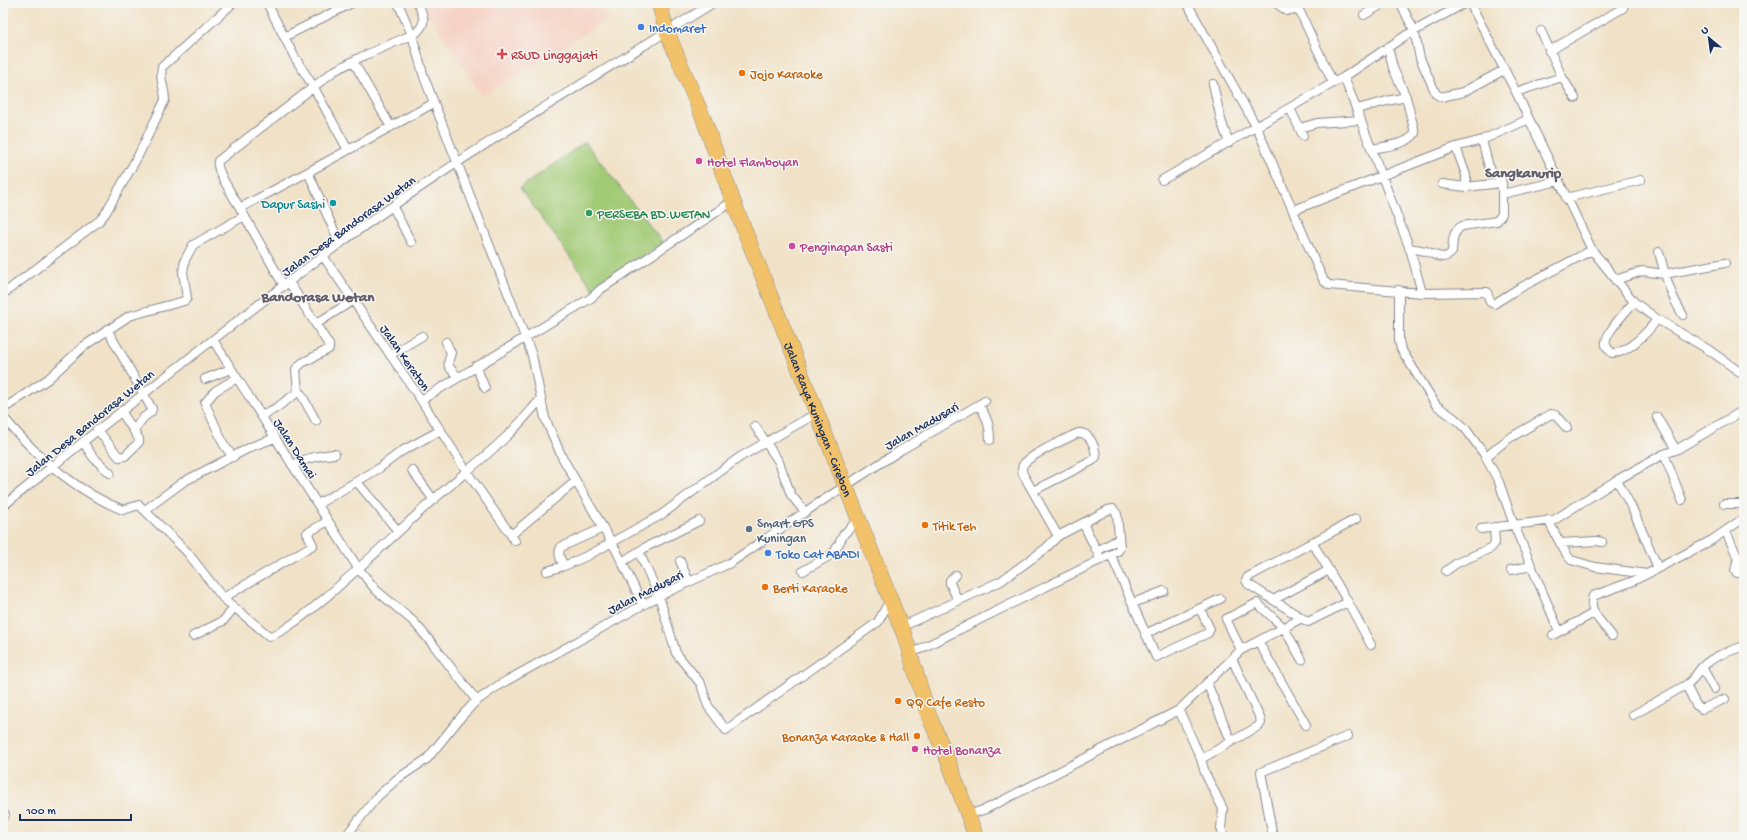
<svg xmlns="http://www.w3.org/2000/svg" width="1747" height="840" viewBox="0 0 1747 840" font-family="'Gochi Hand',sans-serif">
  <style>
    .built { fill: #f6d2c4 }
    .green { fill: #a2cb76; stroke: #5e7d6a }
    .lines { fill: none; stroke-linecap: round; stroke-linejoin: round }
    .street-casing { stroke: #868892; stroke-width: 10 }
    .highway-casing { stroke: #868892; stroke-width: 16 }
    .street { stroke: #fff; stroke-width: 8 }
    .highway { stroke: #f2c26a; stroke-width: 15 }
    .shop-dot { fill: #3f7fe0; stroke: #f6f6f2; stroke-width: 1.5 }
    .health-dot { fill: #e0444e; stroke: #f6f6f2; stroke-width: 1.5 }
    .food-dot { fill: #e8710a; stroke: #f6f6f2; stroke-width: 1.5 }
    .hotel-dot { fill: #d1479c; stroke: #f6f6f2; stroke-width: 1.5 }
    .culture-dot { fill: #0f9aa8; stroke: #f6f6f2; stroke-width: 1.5 }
    .leisure-dot { fill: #2e9e5b; stroke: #f6f6f2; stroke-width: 1.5 }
    .service-dot { fill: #5c6f8a; stroke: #f6f6f2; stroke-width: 1.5 }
    .labels { text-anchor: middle; stroke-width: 3; stroke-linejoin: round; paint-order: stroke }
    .shop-label { font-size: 13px; fill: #366cbe; stroke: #f6f6f2; text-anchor: start }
    .health-label { font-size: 13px; fill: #be3a42; stroke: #f6f6f2; text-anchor: start }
    .food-label { font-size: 13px; fill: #c56008; stroke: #f6f6f2; text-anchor: start }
    .hotel-label { font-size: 13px; fill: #b23c85; stroke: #f6f6f2; text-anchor: start }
    .culture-label { font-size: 13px; fill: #0d838f; stroke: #f6f6f2; text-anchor: end }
    .leisure-label { font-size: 13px; fill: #27864d; stroke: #f6f6f2; text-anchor: start }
    .street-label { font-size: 13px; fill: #1b2f5e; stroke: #f6f6f2 }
    .service-label { font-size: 13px; fill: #4e5e75; stroke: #f6f6f2; text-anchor: start }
    .quarter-label { font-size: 15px; font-weight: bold; fill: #635e69; stroke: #f6f6f2 }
  </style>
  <rect width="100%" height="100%" fill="#f6f6f2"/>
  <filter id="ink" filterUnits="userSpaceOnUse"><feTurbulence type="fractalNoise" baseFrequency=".025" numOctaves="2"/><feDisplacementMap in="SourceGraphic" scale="8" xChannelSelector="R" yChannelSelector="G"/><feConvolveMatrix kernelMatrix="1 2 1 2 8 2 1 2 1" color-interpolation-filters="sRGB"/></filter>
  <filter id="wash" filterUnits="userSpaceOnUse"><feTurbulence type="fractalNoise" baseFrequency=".012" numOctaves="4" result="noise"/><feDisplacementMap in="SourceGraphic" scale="16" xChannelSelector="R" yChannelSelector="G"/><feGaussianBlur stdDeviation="0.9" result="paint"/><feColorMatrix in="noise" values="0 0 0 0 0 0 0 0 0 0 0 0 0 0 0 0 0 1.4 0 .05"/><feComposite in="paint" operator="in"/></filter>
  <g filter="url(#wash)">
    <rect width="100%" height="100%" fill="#f1e2c7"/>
    <!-- built -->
    <path class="built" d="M420,3H598L608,19L482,96L431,17H424Z"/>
    <!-- green -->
    <path class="green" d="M585,142L663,243L594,290L520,188Z"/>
  </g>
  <g filter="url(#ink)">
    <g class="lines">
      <defs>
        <path id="street" d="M267,3L294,56L313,86L348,150
          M398,3L412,35L424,77L532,355L545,418L562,457L616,550L643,605
          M1187,3L1257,128L1321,275L1324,281L1329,285L1422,293L1487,292L1490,302L1494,304L1516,290L1592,250
          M1276,3L1287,11L1293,9L1300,12L1333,83
          M1400,3L1414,30L1420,58L1436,94L1441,97L1463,92L1504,70
          M1470,3L1516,92L1592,250L1634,302L1657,319L1709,350L1744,375
          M1364,15L1384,3
          M1541,31L1562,77
          M284,37L352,3
          M1549,51L1623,8
          M353,61L391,127
          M1344,77L1411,252L1422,293
          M1213,84L1221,120L1229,143
          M1516,92L1562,77L1575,98
          M1290,108L1303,136
          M1357,109L1387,101L1406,97
          M1300,128L1317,123L1361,120
          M1456,147L1466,175V187
          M1372,149C1385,146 1408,145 1415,133L1406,97L1393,68L1388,47
          M1162,180L1344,77L1405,36L1465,3
          M1442,184L1466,187L1502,183
          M1502,194L1559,181
          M1566,198L1641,180
          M393,207L411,242
          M240,208C235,199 215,170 218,161L334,71L361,57L416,33C428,22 423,16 418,3
          M1294,210L1456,147L1482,140L1529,119
          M340,244L308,172L434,103
          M1409,248C1415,249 1421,250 1426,251C1434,254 1444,262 1452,252C1453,241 1452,232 1462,226L1497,221L1502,214V183L1500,178L1490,171L1482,140
          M1659,252C1665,274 1670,295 1683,315
          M323,256L421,400L467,472L515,541
          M1615,280L1643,271L1664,274L1725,263
          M289,282L329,345V349L302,363L296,369L298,392L301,394L316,421
          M284,286L240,208L308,172
          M1399,290V341L1401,349L1436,405L1454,418L1465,428L1484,454L1499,482L1514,525L1559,631
          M3,294L99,221L105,214L138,156L165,100C165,86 159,83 162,67L233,3
          M1634,302C1627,310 1603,335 1606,345C1607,348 1610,351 1612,353C1626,355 1650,330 1657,319
          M316,324L352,301
          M107,329L152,409L151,412L143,418L134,430
          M213,340L358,568L376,590L414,622L435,647L477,701
          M446,342L451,353C446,368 448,365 458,377
          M390,355L422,336
          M476,366L485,388
          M205,379L231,369
          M421,400L591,298L601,289L733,201
          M979,405C987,417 990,426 990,440
          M3,409L48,379L84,346L129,316L184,301L187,298L183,272L185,260L193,245L244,216
          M261,416L276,408L298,392
          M3,417C36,456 75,491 123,510L139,505L187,552L223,598L269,636C293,635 407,522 433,500C457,479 483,459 506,437C519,425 530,411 541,399
          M1657,417L1676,450
          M755,426L779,462L791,495L805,512
          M97,429L119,457L125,456L139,442V439L121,411
          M83,442L93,457L110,473
          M1664,454L1682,500
          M233,457L224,445L205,403L215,391L237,378
          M1486,457L1508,439L1551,414L1555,415L1567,428
          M292,465C306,458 319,455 335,454
          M412,470L433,499
          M1617,480L1633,510L1658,568
          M357,482L398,531
          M1033,491L1092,461L1096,457C1095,446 1090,432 1078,433C1066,439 1029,455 1023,465C1021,468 1022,471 1023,474L1058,536
          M318,504L378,469L402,451L441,430
          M1724,504H1744
          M3,506C111,419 219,333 331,250C453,160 584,83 713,3
          M145,510L183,482L253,446L275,438
          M1548,520L1560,543L1597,541L1602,542
          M1083,523L1101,560
          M603,528L561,547C557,554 561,560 564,566L589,555L661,515L740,457L817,413
          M1481,529L1554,520L1617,480L1664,454L1676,450L1744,410
          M1726,532L1738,558L1735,571L1737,573L1744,572
          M511,535L576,481
          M1312,542L1348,602L1308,622L1248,584L1246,580L1248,577L1356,519
          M1560,543L1567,555L1571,560L1595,567L1647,574
          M1097,551L1119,539
          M639,552L659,596L676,653L701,684L708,706L726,730L878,622L890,600
          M1111,555L1156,657L1208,633L1210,629L1200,609
          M680,561L689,582
          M622,562L646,547L699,521
          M1511,570L1532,566
          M547,571L564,566
          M803,571L831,555L835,551L844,534L859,519
          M1446,571L1457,563L1491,548L1495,543L1494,527
          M956,575L950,580V583L958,601
          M223,598L313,545L307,533L328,521
          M1275,599L1329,570
          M1348,602L1371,645
          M1133,603L1164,591
          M901,627L1001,581L1045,549L1058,536L1108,510L1113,509L1117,514L1120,547L1118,551L910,654
          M1145,634L1220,599
          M1553,635L1594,613
          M193,636L223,621L234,608
          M1612,636C1604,624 1587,612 1593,596L1631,582L1647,574L1712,540L1744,518
          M1258,641L1306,725
          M1241,650L1226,619L1257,603L1284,628L1302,660
          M1702,667L1714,689
          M1207,683L1231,741
          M1686,685L1696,705L1702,709L1725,699
          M1179,710L1201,759L1205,773L1223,809L1221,828L1224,837
          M1633,715L1686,685C1694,680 1697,672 1703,666C1715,655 1730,651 1744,646
          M1201,759L1257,727L1261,723L1260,718L1232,659
          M968,815L986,809L1179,710L1241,650L1302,618
          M3,816L5,815
          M345,837L377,797L397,779L427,759L461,717L475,702L499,685L659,596L730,563L814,506L901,450L985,401
          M1273,837L1261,772L1348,736"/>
        <g id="highway">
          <path id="s1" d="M659,3L667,32L704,120L733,201L904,634L929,716L948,760L976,837"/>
        </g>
      </defs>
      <!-- street casing -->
      <use href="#street" class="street-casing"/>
      <!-- highway casing -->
      <use href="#highway" class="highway-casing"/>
      <!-- street -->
      <use href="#street" class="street"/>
      <!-- highway -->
      <use href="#highway" class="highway"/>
    </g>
  </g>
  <!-- markers -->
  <g class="shop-dot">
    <circle cx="641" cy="27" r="4"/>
    <circle cx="768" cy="553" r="4"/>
  </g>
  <path class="health-dot" d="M500 48h4v4h4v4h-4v4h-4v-4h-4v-4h4z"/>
  <g class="food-dot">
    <circle cx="742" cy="73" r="4"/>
    <circle cx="925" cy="525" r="4"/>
    <circle cx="765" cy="587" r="4"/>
    <circle cx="898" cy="701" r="4"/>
    <circle cx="917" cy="736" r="4"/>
  </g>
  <g class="hotel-dot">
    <circle cx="699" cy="161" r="4"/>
    <circle cx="792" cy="246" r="4"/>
    <circle cx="915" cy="749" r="4"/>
  </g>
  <circle class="culture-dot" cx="333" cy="203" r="4"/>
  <circle class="leisure-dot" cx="589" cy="213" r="4"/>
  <circle class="service-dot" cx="749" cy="529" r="4"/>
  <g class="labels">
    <!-- shop labels -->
    <g class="shop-label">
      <text x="649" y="32">Indomaret</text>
      <text x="776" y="558">Toko Cat ABADI</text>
    </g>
    <!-- health labels -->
    <g class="health-label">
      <text x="511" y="59">RSUD Linggajati</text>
    </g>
    <!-- food labels -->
    <g class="food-label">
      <text x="750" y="78">Jojo Karaoke</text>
      <text x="933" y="530">Titik Teh</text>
      <text x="773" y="592">Berti Karaoke</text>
      <text x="906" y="706">QQ Cafe Resto</text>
      <text x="909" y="741" text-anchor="end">Bonanza Karaoke &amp; Hall</text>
    </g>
    <!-- hotel labels -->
    <g class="hotel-label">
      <text x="707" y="166">Hotel Flamboyan</text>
      <text x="800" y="251">Penginapan Sasti</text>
      <text x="923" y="754">Hotel Bonanza</text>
    </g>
    <!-- culture labels -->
    <g class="culture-label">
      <text x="325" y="208">Dapur Sashi</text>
    </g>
    <!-- leisure labels -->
    <g class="leisure-label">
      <text x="597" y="218">PERSEBA BD.WETAN</text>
    </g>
    <!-- street labels -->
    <g class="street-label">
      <text transform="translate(348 225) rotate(-36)" y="5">Jalan Desa Bandorasa Wetan</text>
      <text transform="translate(406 357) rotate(55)" y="5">Jalan Keraton</text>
      <text dy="5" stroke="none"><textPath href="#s1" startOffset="446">Jalan Raya Kuningan - Cirebon</textPath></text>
      <text transform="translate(89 422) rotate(-39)" y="5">Jalan Desa Bandorasa Wetan</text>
      <text transform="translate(921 425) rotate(-30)" y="5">Jalan Madusari</text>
      <text transform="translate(296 448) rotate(57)" y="5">Jalan Damai</text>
      <text transform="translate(645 591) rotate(-27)" y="5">Jalan Madusari</text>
    </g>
    <!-- service labels -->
    <g class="service-label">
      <text x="757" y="527">Smart GPS<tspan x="757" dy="15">Kuningan</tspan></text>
    </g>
    <!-- quarter labels -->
    <g class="quarter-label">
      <text x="1523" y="177">Sangkanurip</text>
      <text x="318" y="301">Bandorasa Wetan</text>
    </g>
  </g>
  <!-- margin -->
  <rect width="1747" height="840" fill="none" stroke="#f6f6f2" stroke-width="16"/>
  <!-- north arrow -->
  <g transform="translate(1709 38) rotate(331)" stroke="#f6f6f2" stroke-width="3" paint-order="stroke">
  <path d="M0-3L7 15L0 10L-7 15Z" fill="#1b2f5e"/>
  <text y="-6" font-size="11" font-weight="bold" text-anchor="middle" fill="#1b2f5e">U</text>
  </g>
  <!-- scale -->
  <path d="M20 814v6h111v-6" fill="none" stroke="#1b2f5e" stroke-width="2"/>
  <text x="26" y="814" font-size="12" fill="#1b2f5e" stroke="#f6f6f2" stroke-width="3" paint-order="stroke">100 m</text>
</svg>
